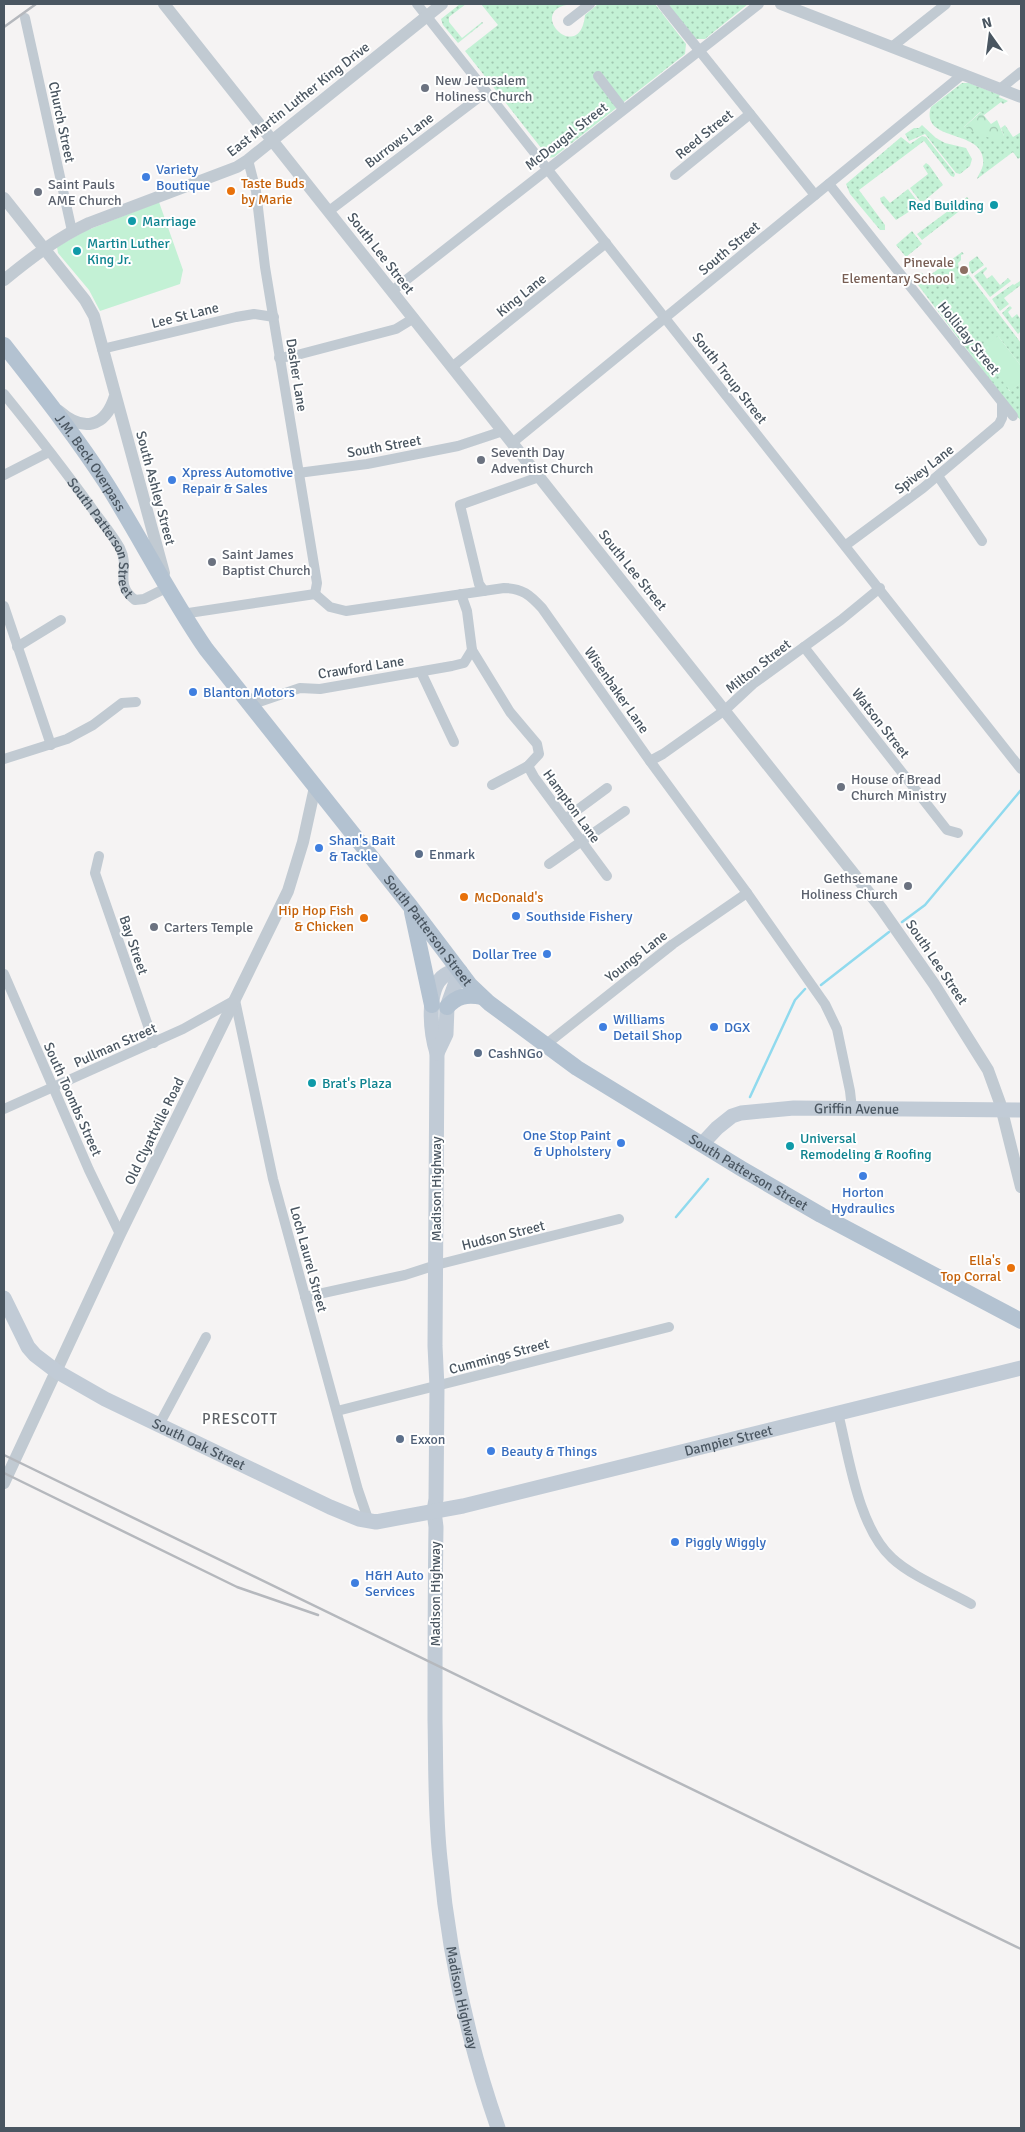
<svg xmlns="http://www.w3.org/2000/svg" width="1025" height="2132" viewBox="0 0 1025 2132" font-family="Signika,sans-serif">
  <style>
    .grass { fill: url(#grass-dots) }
    .forest { fill: url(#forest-crowns) }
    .green { fill: #c3f1d5 }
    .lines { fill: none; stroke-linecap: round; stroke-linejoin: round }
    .stream { stroke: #90daee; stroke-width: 2.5 }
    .minor { stroke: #c1cad2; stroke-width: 10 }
    .tertiary { stroke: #c1cad2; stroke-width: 12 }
    .secondary { stroke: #c1cbd6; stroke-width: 15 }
    .primary { stroke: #b3c2d1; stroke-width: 16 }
    .rail { stroke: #b5b8bd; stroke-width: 2.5 }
    .worship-dot { fill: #6b7280; stroke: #fff; stroke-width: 2 }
    .shop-dot { fill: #3f7fe0; stroke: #fff; stroke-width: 2 }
    .food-dot { fill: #e8710a; stroke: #fff; stroke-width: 2 }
    .culture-dot { fill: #0f9aa8; stroke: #fff; stroke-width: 2 }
    .education-dot { fill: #8d6e63; stroke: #fff; stroke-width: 2 }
    .service-dot { fill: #5c6f8a; stroke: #fff; stroke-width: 2 }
    .labels { text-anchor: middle; stroke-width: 4; stroke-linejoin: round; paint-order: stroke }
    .worship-label { font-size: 14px; fill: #5b616d; stroke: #fff; text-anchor: start }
    .street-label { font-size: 14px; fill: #4a5661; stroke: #fff }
    .shop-label { font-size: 14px; fill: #366cbe; stroke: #fff; text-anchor: start }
    .food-label { font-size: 14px; fill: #c56008; stroke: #fff; text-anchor: start }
    .culture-label { font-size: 14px; fill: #0d838f; stroke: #fff; text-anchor: start }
    .education-label { font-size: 14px; fill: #785e54; stroke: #fff; text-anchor: end }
    .service-label { font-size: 14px; fill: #4e5e75; stroke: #fff; text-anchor: start }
    .neighbourhood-label { font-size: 15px; letter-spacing: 1px; fill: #5f6368; stroke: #fff }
  </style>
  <defs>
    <pattern id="grass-dots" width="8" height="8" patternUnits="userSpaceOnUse" patternTransform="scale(1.25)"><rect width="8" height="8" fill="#c3f1d5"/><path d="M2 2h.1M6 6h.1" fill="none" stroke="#a0c6b0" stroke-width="1.8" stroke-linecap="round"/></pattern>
    <pattern id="forest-crowns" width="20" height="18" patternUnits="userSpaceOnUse" patternTransform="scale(1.25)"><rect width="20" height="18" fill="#c3f1d5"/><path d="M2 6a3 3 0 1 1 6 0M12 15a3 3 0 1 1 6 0" fill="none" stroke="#a0c6b0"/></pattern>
  </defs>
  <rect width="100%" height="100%" fill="#f5f3f3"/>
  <!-- grass -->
  <path class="grass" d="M460,4H466L449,17V22L462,38L482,22L483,23L458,43L443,25L441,19Z
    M481,4H581C573,6 566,3 558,8C536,23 581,60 585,15L598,4H655L686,44L685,54L554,157L549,158L465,51L498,25Z
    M667,4H748L705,39H696Z
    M962,83H969L1000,95L999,97L1008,101L1003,104L1001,102L984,115L980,112L964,127L1004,136L1001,128L1005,125L1013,137L1021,132V157L1018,159L1013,152L977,179C978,175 982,170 983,165C988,127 919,144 931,107Z
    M922,125L936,138L945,143L966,148L972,159L970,166L960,174L956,173L925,134L909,141L905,134L914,128H919Z
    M922,136L926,137L955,174L954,177L951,176L924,141L859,190L885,225V230H880L850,194L846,184L901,137L910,144Z
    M926,163L929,165L943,185L924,201H920L910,188L928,174L923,166Z
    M908,189L918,202V206L896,220L881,202L880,198L884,196L890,203Z
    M967,197L971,202L922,240L917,234Z
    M912,231L922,244L906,257L896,245Z
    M962,252L964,254L961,255V260L958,263L959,268L966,271L1021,343V366L998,336L1009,391L1021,383V421L915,281V273L917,272L922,273L926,278Z
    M977,256L984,265L972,274L969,269V262Z
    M986,267L987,269L983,273L987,279L992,275L1000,285L1008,278L1011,281L990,297L974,276Z
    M1020,281L1021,285L1004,298L1009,304L1000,311L992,299L1013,284L1014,285Z
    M1010,306L1012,308L1008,312L1012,318L1017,314L1021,320V331L1018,334L1002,313Z"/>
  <!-- forest -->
  <path class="forest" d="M981,112L991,124L997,120L1004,136L1001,143L964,127Z"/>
  <!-- green -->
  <path class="green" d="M159,202L183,270L180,284L100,311L89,290L58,253L57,247L85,231Z
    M998,336L1021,366V383L1010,391L979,350Z"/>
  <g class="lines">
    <!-- stream -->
    <path class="stream" d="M902,922L925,905L1021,790
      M821,985L889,932
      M750,1097L795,1000L805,989
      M676,1217L708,1179"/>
    <!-- minor -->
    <g class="minor">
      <path d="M417,4L1021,769"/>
      <path d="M662,4L815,195"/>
      <path d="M25,18L72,231"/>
      <path d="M568,21L590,4"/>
      <path d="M893,46L946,4"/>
      <path d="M598,76L623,109"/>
      <path d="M1000,89L1021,72"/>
      <path d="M248,160L256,191L265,267L317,583L315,594"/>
      <path d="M675,175L750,114"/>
      <path d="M829,184L1013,416"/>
      <path d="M329,211L486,92"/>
      <path d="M392,291L759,4"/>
      <path d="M102,349L236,317L254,314L274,317"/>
      <path d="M279,358L297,355L396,329L414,318"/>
      <path d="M452,367L606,243"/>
      <path id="s1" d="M4,394C34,431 63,468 91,507C100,520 112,534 120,548C131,569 113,583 135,600L144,599L168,587"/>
      <path d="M512,443L963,74"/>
      <path d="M298,473L367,464L458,446L503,431"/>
      <path d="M4,475L49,452"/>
      <path d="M938,476L982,541"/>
      <path d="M846,545L923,488L999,424L1002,418V403"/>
      <path d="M484,591L479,584L460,505L539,477"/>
      <path d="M461,594L467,611L472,650L510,712L537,744L539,754L528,766L492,785"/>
      <path d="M4,606L51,745"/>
      <path d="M182,614L315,594L330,607L346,611L504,588C522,588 530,595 542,608L650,761L747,893L825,1004L837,1029L850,1091L852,1109"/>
      <path d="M17,647L61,620"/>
      <path d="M804,647L947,830L958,833"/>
      <path d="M421,672L454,742"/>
      <path d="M250,705L300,688L320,689L452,666L464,663L472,650"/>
      <path d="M4,759L67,739L93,725L122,703L136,702"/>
      <path d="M650,761L663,754L725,710L753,684L841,620L880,588"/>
      <path d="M528,766L534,777L607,876"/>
      <path d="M565,819L607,788"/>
      <path d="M99,856L95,873L154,1043"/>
      <path d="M549,864L625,811"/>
      <path d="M4,974L89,1170L120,1234"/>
      <path d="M544,1046L673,944L747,893"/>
      <path d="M4,1109L183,1029L235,1000L273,1179L358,1490L369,1522"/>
      <path d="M305,1297L405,1275L436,1265L619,1219"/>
      <path d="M337,1411L669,1327"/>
      <path d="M838,1413C849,1457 858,1527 892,1558C911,1576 948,1591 971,1604"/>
      <path d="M159,1425L206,1337"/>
    </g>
    <!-- tertiary -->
    <path class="tertiary" d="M164,4L881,908L934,984L988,1070L1000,1103L1021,1187
      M781,4L1021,97
      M4,198L85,300L94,316L164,573
      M4,280C31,258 57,238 89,223L237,167L248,160L442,4
      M59,411C83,432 105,428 115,396
      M4,1483L120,1234L288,891L303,842L315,787"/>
    <!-- secondary -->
    <g class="secondary">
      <path id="s2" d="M460,971C455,972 448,972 445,975C425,988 431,1034 437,1053L435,1346L437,1387L436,1499L434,1511L436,1527C435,1591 435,1655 435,1720C436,1766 435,1813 440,1859C448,1950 468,2042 498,2128"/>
      <path d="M437,1053L446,1034L447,1007L460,971"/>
      <path id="s3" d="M703,1143L717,1128L732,1116L741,1113L794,1108L1021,1110"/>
      <path id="s4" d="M4,1298L28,1347L35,1355L56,1371L105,1399L330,1507L359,1519L376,1522L463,1506L1021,1368"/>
    </g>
    <!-- primary -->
    <g class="primary">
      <path id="s5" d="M4,345C39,390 75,435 106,483C140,537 169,595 206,649L411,907L470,985L489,1003L577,1068L742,1169L821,1215L1021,1321"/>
      <path d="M412,912L432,1005"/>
      <path d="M447,1007C457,996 467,994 482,997"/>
    </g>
    <!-- rail -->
    <path class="rail" d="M4,27L36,4
      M4,1455L1021,1949
      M4,1473L237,1587L318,1615"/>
  </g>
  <!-- markers -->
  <g class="worship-dot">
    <circle cx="425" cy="88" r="5"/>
    <circle cx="38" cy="192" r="5"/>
    <circle cx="481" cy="460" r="5"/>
    <circle cx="212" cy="562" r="5"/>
    <circle cx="841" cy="787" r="5"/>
    <circle cx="908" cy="886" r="5"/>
    <circle cx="154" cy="927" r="5"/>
  </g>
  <g class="shop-dot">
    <circle cx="146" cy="177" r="5"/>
    <circle cx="172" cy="480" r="5"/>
    <circle cx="193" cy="692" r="5"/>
    <circle cx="319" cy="848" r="5"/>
    <circle cx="516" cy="916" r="5"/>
    <circle cx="547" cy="954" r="5"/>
    <circle cx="603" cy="1027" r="5"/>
    <circle cx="714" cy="1027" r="5"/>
    <circle cx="621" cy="1143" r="5"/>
    <circle cx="863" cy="1176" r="5"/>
    <circle cx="491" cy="1451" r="5"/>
    <circle cx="675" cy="1542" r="5"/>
    <circle cx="355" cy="1583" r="5"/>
  </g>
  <g class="food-dot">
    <circle cx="231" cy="191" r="5"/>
    <circle cx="464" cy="897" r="5"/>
    <circle cx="364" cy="918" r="5"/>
    <circle cx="1011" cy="1268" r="5"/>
  </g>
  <g class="culture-dot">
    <circle cx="994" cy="205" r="5"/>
    <circle cx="132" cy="221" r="5"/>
    <circle cx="77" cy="251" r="5"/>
    <circle cx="312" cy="1083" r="5"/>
    <circle cx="790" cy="1146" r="5"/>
  </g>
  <circle class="education-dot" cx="964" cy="270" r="5"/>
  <g class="service-dot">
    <circle cx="419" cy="854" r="5"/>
    <circle cx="478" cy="1053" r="5"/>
    <circle cx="400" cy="1439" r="5"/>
  </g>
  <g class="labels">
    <!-- worship labels -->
    <g class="worship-label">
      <text x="435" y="85">New Jerusalem<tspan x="435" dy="16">Holiness Church</tspan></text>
      <text x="48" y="189">Saint Pauls<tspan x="48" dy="16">AME Church</tspan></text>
      <text x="491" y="457">Seventh Day<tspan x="491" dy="16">Adventist Church</tspan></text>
      <text x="222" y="559">Saint James<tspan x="222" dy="16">Baptist Church</tspan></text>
      <text x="851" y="784">House of Bread<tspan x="851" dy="16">Church Ministry</tspan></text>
      <text x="898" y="883" text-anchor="end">Gethsemane<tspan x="898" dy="16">Holiness Church</tspan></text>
      <text x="164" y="932">Carters Temple</text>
    </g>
    <!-- street labels -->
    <g class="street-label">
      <text transform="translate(298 99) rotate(-38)" y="5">East Martin Luther King Drive</text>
      <text transform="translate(62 122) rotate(78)" y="5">Church Street</text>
      <text transform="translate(704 134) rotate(-39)" y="5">Reed Street</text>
      <text transform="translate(566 136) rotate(-38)" y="5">McDougal Street</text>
      <text transform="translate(399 140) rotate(-37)" y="5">Burrows Lane</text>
      <text transform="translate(729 248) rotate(-40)" y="5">South Street</text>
      <text transform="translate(381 253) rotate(52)" y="5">South Lee Street</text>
      <text transform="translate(521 295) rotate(-39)" y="5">King Lane</text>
      <text transform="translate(185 315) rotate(-14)" y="5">Lee St Lane</text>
      <text transform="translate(969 338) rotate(51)" y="5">Holliday Street</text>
      <text transform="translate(297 375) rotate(81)" y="5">Dasher Lane</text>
      <text transform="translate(730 378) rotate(52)" y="5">South Troup Street</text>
      <text transform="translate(384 446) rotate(-10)" y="5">South Street</text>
      <text dy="5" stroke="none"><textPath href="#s5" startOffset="146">J.M. Beck Overpass</textPath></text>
      <text transform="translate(924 469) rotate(-38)" y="5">Spivey Lane</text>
      <text transform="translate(156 488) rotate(75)" y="5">South Ashley Street</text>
      <text dy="5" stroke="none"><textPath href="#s1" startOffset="176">South Patterson Street</textPath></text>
      <text transform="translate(633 570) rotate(51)" y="5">South Lee Street</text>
      <text transform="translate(758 666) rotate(-38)" y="5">Milton Street</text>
      <text transform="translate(361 667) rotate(-9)" y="5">Crawford Lane</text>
      <text transform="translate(617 690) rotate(55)" y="5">Wisenbaker Lane</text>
      <text transform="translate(881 723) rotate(52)" y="5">Watson Street</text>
      <text transform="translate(572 806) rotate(54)" y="5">Hampton Lane</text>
      <text dy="5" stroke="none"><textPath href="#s5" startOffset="724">South Patterson Street</textPath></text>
      <text transform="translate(134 945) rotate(71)" y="5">Bay Street</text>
      <text transform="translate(636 956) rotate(-38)" y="5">Youngs Lane</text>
      <text transform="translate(937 962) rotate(56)" y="5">South Lee Street</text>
      <text transform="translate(115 1045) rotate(-24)" y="5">Pullman Street</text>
      <text transform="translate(73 1099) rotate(66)" y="5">South Toombs Street</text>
      <text dy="5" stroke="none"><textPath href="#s3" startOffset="165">Griffin Avenue</textPath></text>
      <text transform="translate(154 1131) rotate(-64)" y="5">Old Clyattville Road</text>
      <text dy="5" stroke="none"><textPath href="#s5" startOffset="1129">South Patterson Street</textPath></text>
      <text transform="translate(436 1189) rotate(-90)" y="5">Madison Highway</text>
      <text transform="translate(503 1235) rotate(-14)" y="5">Hudson Street</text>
      <text transform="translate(309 1259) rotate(75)" y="5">Loch Laurel Street</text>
      <text transform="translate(499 1356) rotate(-15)" y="5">Cummings Street</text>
      <text dy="5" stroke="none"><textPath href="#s4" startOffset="808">Dampier Street</textPath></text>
      <text dy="5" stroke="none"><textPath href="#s4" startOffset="252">South Oak Street</textPath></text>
      <text transform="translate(435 1594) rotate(-90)" y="5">Madison Highway</text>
      <text dy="5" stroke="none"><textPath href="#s2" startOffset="1045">Madison Highway</textPath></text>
    </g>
    <!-- shop labels -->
    <g class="shop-label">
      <text x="156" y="174">Variety<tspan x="156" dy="16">Boutique</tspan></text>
      <text x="182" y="477">Xpress Automotive<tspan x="182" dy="16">Repair &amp; Sales</tspan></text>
      <text x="203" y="697">Blanton Motors</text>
      <text x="329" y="845">Shan's Bait<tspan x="329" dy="16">&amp; Tackle</tspan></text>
      <text x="526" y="921">Southside Fishery</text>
      <text x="537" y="959" text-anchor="end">Dollar Tree</text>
      <text x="613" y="1024">Williams<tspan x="613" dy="16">Detail Shop</tspan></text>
      <text x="724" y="1032">DGX</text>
      <text x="611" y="1140" text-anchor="end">One Stop Paint<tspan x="611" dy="16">&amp; Upholstery</tspan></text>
      <text x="863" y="1197" text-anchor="middle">Horton<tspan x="863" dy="16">Hydraulics</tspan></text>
      <text x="501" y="1456">Beauty &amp; Things</text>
      <text x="685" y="1547">Piggly Wiggly</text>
      <text x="365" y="1580">H&amp;H Auto<tspan x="365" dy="16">Services</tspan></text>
    </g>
    <!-- food labels -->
    <g class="food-label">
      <text x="241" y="188">Taste Buds<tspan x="241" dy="16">by Marie</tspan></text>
      <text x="474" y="902">McDonald's</text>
      <text x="354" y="915" text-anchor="end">Hip Hop Fish<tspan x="354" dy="16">&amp; Chicken</tspan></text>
      <text x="1001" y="1265" text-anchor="end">Ella's<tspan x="1001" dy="16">Top Corral</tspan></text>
    </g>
    <!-- culture labels -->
    <g class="culture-label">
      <text x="984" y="210" text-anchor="end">Red Building</text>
      <text x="142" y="226">Marriage</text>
      <text x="87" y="248">Martin Luther<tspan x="87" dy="16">King Jr.</tspan></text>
      <text x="322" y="1088">Brat's Plaza</text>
      <text x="800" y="1143">Universal<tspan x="800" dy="16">Remodeling &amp; Roofing</tspan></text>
    </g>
    <!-- education labels -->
    <g class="education-label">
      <text x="954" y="267">Pinevale<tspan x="954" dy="16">Elementary School</tspan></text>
    </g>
    <!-- service labels -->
    <g class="service-label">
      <text x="429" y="859">Enmark</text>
      <text x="488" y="1058">CashNGo</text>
      <text x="410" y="1444">Exxon</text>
    </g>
    <!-- neighbourhood labels -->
    <g class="neighbourhood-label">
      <text x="240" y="1424">PRESCOTT</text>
    </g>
  </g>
  <!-- border -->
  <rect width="1025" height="2132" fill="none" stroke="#4a5661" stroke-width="10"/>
  <!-- north arrow -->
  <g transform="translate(990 35) rotate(346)" stroke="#ffffff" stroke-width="4" paint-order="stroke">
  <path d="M0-4L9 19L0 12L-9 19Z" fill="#4a5661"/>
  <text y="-8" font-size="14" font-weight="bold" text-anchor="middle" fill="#4a5661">N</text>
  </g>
</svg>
